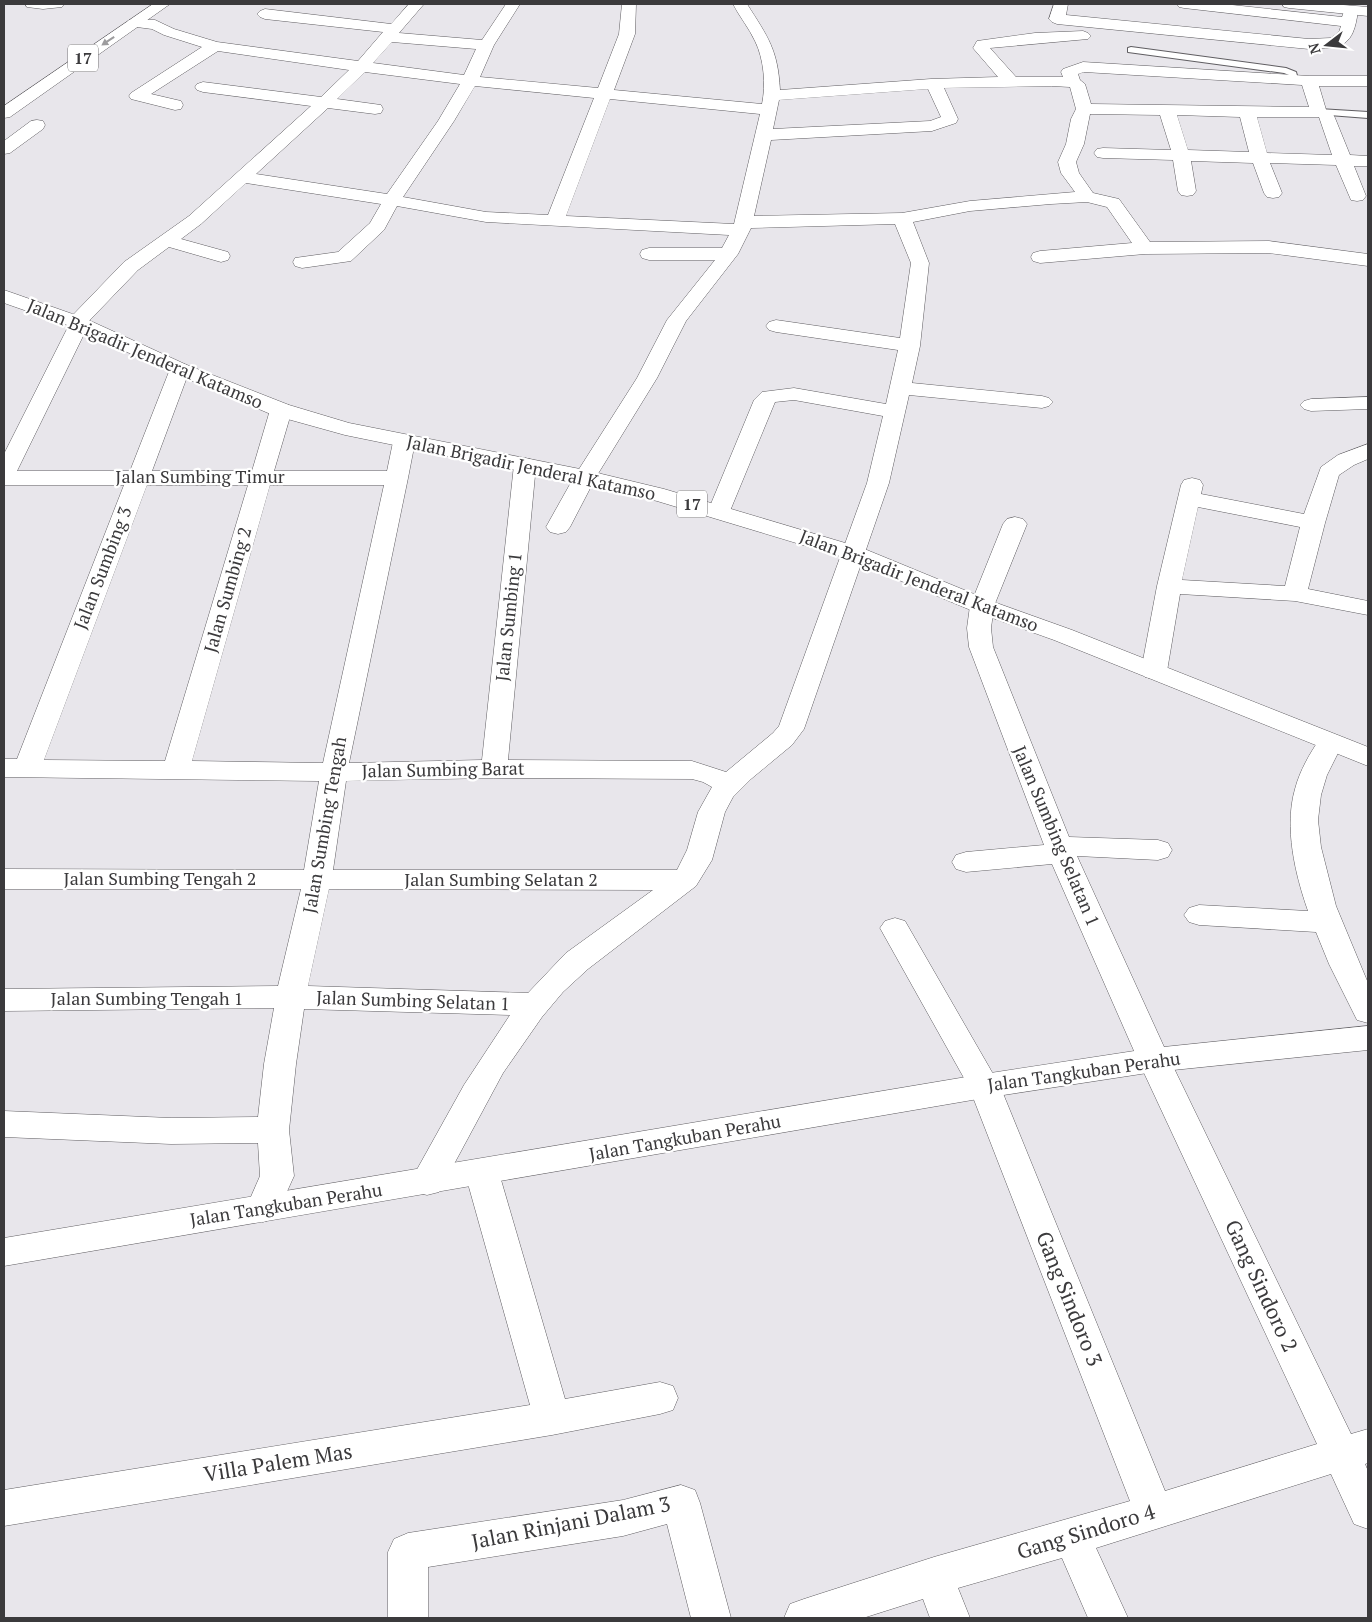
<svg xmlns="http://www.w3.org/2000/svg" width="1372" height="1622" viewBox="0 0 1372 1622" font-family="'PT Serif',serif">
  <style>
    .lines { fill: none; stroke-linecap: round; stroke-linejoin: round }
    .lane-casing { stroke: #5f5d61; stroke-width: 2 }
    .street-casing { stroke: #5f5d61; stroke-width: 1 }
    .secondary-casing { stroke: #5f5d61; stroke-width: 1 }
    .highway-casing { stroke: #5f5d61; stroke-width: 1 }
    .lane { fill: #fff; fill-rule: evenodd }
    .street { fill: #fff; fill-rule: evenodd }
    .secondary { fill: #fff; fill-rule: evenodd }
    .highway { fill: #fff; fill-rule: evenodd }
    .oneway { fill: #9d9c9e }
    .labels { text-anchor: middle; stroke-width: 4.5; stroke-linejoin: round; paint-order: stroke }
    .shield { fill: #fff; stroke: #767576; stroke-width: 1 }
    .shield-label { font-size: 16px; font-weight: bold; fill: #3b3a3c }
    .street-label { font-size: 18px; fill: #3b3a3c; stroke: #fff }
    .near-street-label { font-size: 21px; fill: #3b3a3c; stroke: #fff }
  </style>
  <rect width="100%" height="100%" fill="#e8e6eb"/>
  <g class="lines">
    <defs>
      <path id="lane" d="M1131,47L1286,68L1296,72L1298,79L1297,81H1291L1289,75L1284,73L1128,52V48Z
        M1319,109L1368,112V118L1316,114L1314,112Z"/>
      <path id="street" d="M25,4H64L62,7L43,9L27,7Z
        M409,4H424L399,33L482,40L506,4H520L494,45L480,77L598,88L619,34L622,4H636L635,34L614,90L762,104C766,85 764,59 755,41C749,28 739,16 733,4H747C768,37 778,50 780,90L931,79L998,77L973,48L977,41L1035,33L1083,31L1088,33L1091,36L1088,39L990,48L1016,77H1063L1061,72L1063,69L1083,62L1309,76H1368V86H1319L1327,113L1333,114L1335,118L1350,155L1368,156V166H1354L1366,196L1363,200L1357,201L1351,200L1336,165L1270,163L1282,193L1279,197L1273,198L1267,197L1264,193L1253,163L1191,161L1196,191L1193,195L1187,196L1181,195L1178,191L1173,160L1103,158L1097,157L1094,153L1097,149L1103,148L1171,150L1160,115L1090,114L1084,144L1076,162L1079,173L1093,193L1119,199L1150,242L1269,241L1368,254V266L1269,253L1145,254L1040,263L1033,261L1031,257L1033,253L1040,251L1132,243L1107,207L1087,202L1051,204L970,211L913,222L929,263L920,346L912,383L1042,396L1049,398L1053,402L1049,406L1042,408L909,395L889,483L804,729L792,745L751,779L733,797L725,812L712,860L696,886L588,969L563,992L542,1017L503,1073L439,1192L427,1195L415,1192L410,1182L464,1085L510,1015L304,1009L296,1064L289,1130L294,1176L275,1218L263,1222L251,1218L246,1208L260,1176L258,1143L171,1144L4,1137V1111L171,1118L258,1117L264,1064L274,1008L4,1011V989L278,986L301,889H4V869L304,870L319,781L4,777V759H17L124,485H4V454L69,325L67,322L70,318L124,262L189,216L311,106L203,92L197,90L195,87L197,84L203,82L321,97L349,70L218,51L151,94L181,101L183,105L181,109L175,110L131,99L129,96L131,93L202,47L164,35L152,29L129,26L126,23L129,20H155L174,29L217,42L358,61L383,32L265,19L260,17L257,14L260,11L265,9L391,24ZM392,42L476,49L464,75L373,63ZM365,72L460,84L438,121L387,194L256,174L328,108L375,114L381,113L383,109L381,105L337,99ZM1084,72L1302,85L1309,107L1091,104L1085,84L1080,80L1078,74ZM475,86L594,98L548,215L486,212L403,197L454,121ZM1052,86L1070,87L1076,109L1071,119L1066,144L1058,162L1061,173L1075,192L970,201L902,213L754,216L771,140L932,131L956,123L958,119L944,88ZM928,89L941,117L930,121L773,129L779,100ZM610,99L760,114L734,224L566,216ZM1177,115L1240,117L1249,152L1188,150ZM1257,117H1319L1332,155L1267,153ZM246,183L381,204L370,223L338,252L295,258L293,262L295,266L302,268L351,261L384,230L397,206L486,222L729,235L722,248H649L642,250L640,254L642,258L649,260H715L667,320L637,378L574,477L546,527L550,532L558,534L566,532L570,527L596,477L657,378L686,321L738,254L751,228L895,224L911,263L900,338L776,320L769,322L766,326L769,330L776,332L898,350L886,404L794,388L762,392L754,400L708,511L711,516L719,518L727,516L730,511L775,402L794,400L883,416L867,483L779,726L773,733L726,772L692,761L508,760L536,465L533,460L525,458L517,460L514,465L482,760L349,763L408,478L415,442L412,437L404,435L396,437L393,442L387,471H274L292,410L289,405L281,404L273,405L270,410L252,471H152L190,369L187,365L180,363L173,365L170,369L130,471H17L89,324L88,322L138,270L169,247L221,262L228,260L230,256L228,252L181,239L201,224ZM147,485H248L165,761L44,760ZM270,485H384L323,763L192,761ZM494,778L692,779L703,782L712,787L698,812L687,850L677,870H333L346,781ZM329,889L653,890L566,953L528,993L308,986Z
        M1054,4H1068L1066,15L1309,39L1331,38L1339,32L1341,26L1184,8L1179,7L1177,4H1223L1342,17L1345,8H1355L1358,11C1353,47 1343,48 1309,49L1057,24L1052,22L1049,19Z
        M37,120L43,121L45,125L43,129L10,153L4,154V141L31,121Z
        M1368,397V409L1311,411L1304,409L1300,405L1304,401L1311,399Z
        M1368,444V459L1354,465L1339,475L1325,523L1308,589L1368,601V615L1295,601L1180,594L1167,671L1163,677L1154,679L1145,677L1141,671L1157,586L1181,485L1184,480L1192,478L1200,480L1203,485L1201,494L1304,514L1321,467L1338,455ZM1198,507L1300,527L1285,586L1182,580Z
        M1015,517L1023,519L1027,524L994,606L991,628L993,647L1069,837L1158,840L1168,843L1172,850L1168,857L1158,860L1077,856L1170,1060L1351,1434L1368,1429V1463L1365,1464L1368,1471V1529L1354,1524L1331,1474L1096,1548L1128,1618H1088L1062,1558L958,1588L970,1618H930L923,1599L863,1618H784L790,1604L804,1599L934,1557L1130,1501L969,1087L880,928L885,921L895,918L905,921L1000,1086L1165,1491L1317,1444L1138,1060L1052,864L966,872L956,869L952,862L956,855L966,852L1044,845L969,647L967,628L970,606L1003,524L1007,519Z
        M1330,734L1339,737L1343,743L1327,775L1321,795L1318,820L1321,847L1336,906L1368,983V1023L1357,1020L1329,964L1316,932L1199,925L1189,922L1184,915L1189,908L1199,905L1308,911C1295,874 1284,827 1295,789C1300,770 1310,753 1321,737Z
        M482,1160L494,1164L499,1173L565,1399L660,1382L673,1386L678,1398L673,1410L660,1414L552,1435L4,1526V1490L530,1405L465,1173L470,1164Z
        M681,1485L695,1490L700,1503L731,1618H691L667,1524L623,1536L428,1567V1618H388V1552L394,1539L408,1533L623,1500Z"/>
      <path id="secondary" d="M1282,4H1331L1368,7V16L1289,8L1284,7Z
        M1368,1026V1050L1154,1072L984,1098L4,1266V1238L984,1074L1154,1048Z"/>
      <path id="highway" d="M153,4H170L10,117L4,118V106Z
        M4,290L84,318L187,365L289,405L349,423L585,470L664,489L862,548L991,601L1072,630L1368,747V766L1054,640L973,611L846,558L657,501L585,484L345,435L273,415L173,373L70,326L4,303Z"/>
    </defs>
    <!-- lane casing -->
    <use href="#lane" class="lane-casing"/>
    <!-- street casing -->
    <use href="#street" class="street-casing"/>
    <!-- secondary casing -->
    <use href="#secondary" class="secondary-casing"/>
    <!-- highway casing -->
    <use href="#highway" class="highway-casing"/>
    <!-- lane -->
    <use href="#lane" class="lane"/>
    <!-- street -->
    <use href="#street" class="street"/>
    <!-- secondary -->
    <use href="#secondary" class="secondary"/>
    <!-- highway -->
    <use href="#highway" class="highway"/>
  </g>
  <!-- one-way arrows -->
  <defs><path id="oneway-solid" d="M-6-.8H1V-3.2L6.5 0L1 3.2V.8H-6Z" transform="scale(1.25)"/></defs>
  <use class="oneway" href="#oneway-solid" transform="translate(108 41) rotate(146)"/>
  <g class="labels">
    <!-- shield labels -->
    <g class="shield">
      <rect x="68" y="44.5" width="30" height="27" rx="4"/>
      <rect x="677" y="490.5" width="30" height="27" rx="4"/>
    </g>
    <g class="shield-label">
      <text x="83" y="64">17</text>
      <text x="692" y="510">17</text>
    </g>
    <!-- street labels -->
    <g class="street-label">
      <text transform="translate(145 354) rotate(23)" y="6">Jalan Brigadir Jenderal Katamso</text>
      <text transform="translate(531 468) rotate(12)" y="6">Jalan Brigadir Jenderal Katamso</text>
      <text x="200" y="483">Jalan Sumbing Timur</text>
      <text transform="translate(103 568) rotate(-69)" y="6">Jalan Sumbing 3</text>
      <text transform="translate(919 581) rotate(21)" y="6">Jalan Brigadir Jenderal Katamso</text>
      <text transform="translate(228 590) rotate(-74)" y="6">Jalan Sumbing 2</text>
      <text transform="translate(509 617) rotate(-84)" y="6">Jalan Sumbing 1</text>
      <text transform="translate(443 770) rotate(-1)" y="6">Jalan Sumbing Barat</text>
      <text transform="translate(325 825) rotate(-80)" y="6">Jalan Sumbing Tengah</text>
      <text transform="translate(1056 836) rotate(67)" y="6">Jalan Sumbing Selatan 1</text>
      <text x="160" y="885">Jalan Sumbing Tengah 2</text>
      <text x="501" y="886">Jalan Sumbing Selatan 2</text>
      <text x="147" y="1005">Jalan Sumbing Tengah 1</text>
      <text transform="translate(413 1001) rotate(2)" y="6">Jalan Sumbing Selatan 1</text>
      <text transform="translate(1084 1072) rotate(-8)" y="6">Jalan Tangkuban Perahu</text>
      <text transform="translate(685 1138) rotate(-10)" y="6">Jalan Tangkuban Perahu</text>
      <text transform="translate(286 1205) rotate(-9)" y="6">Jalan Tangkuban Perahu</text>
    </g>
    <!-- near-street labels -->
    <g class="near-street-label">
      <text transform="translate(1261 1286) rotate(65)" y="7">Gang Sindoro 2</text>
      <text transform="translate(1069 1299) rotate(68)" y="7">Gang Sindoro 3</text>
      <text transform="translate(278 1463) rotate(-9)" y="7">Villa Palem Mas</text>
      <text transform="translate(571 1523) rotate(-11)" y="7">Jalan Rinjani Dalam 3</text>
      <text transform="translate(1086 1532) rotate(-17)" y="7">Gang Sindoro 4</text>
    </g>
  </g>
  <!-- border -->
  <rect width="1372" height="1622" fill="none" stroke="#3b3a3c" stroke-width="10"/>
  <!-- north arrow -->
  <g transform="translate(1327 45) rotate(254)" stroke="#ffffff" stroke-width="4" paint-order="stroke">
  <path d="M0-4L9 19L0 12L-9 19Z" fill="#3b3a3c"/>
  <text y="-8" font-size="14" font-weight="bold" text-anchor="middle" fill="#3b3a3c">N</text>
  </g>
</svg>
